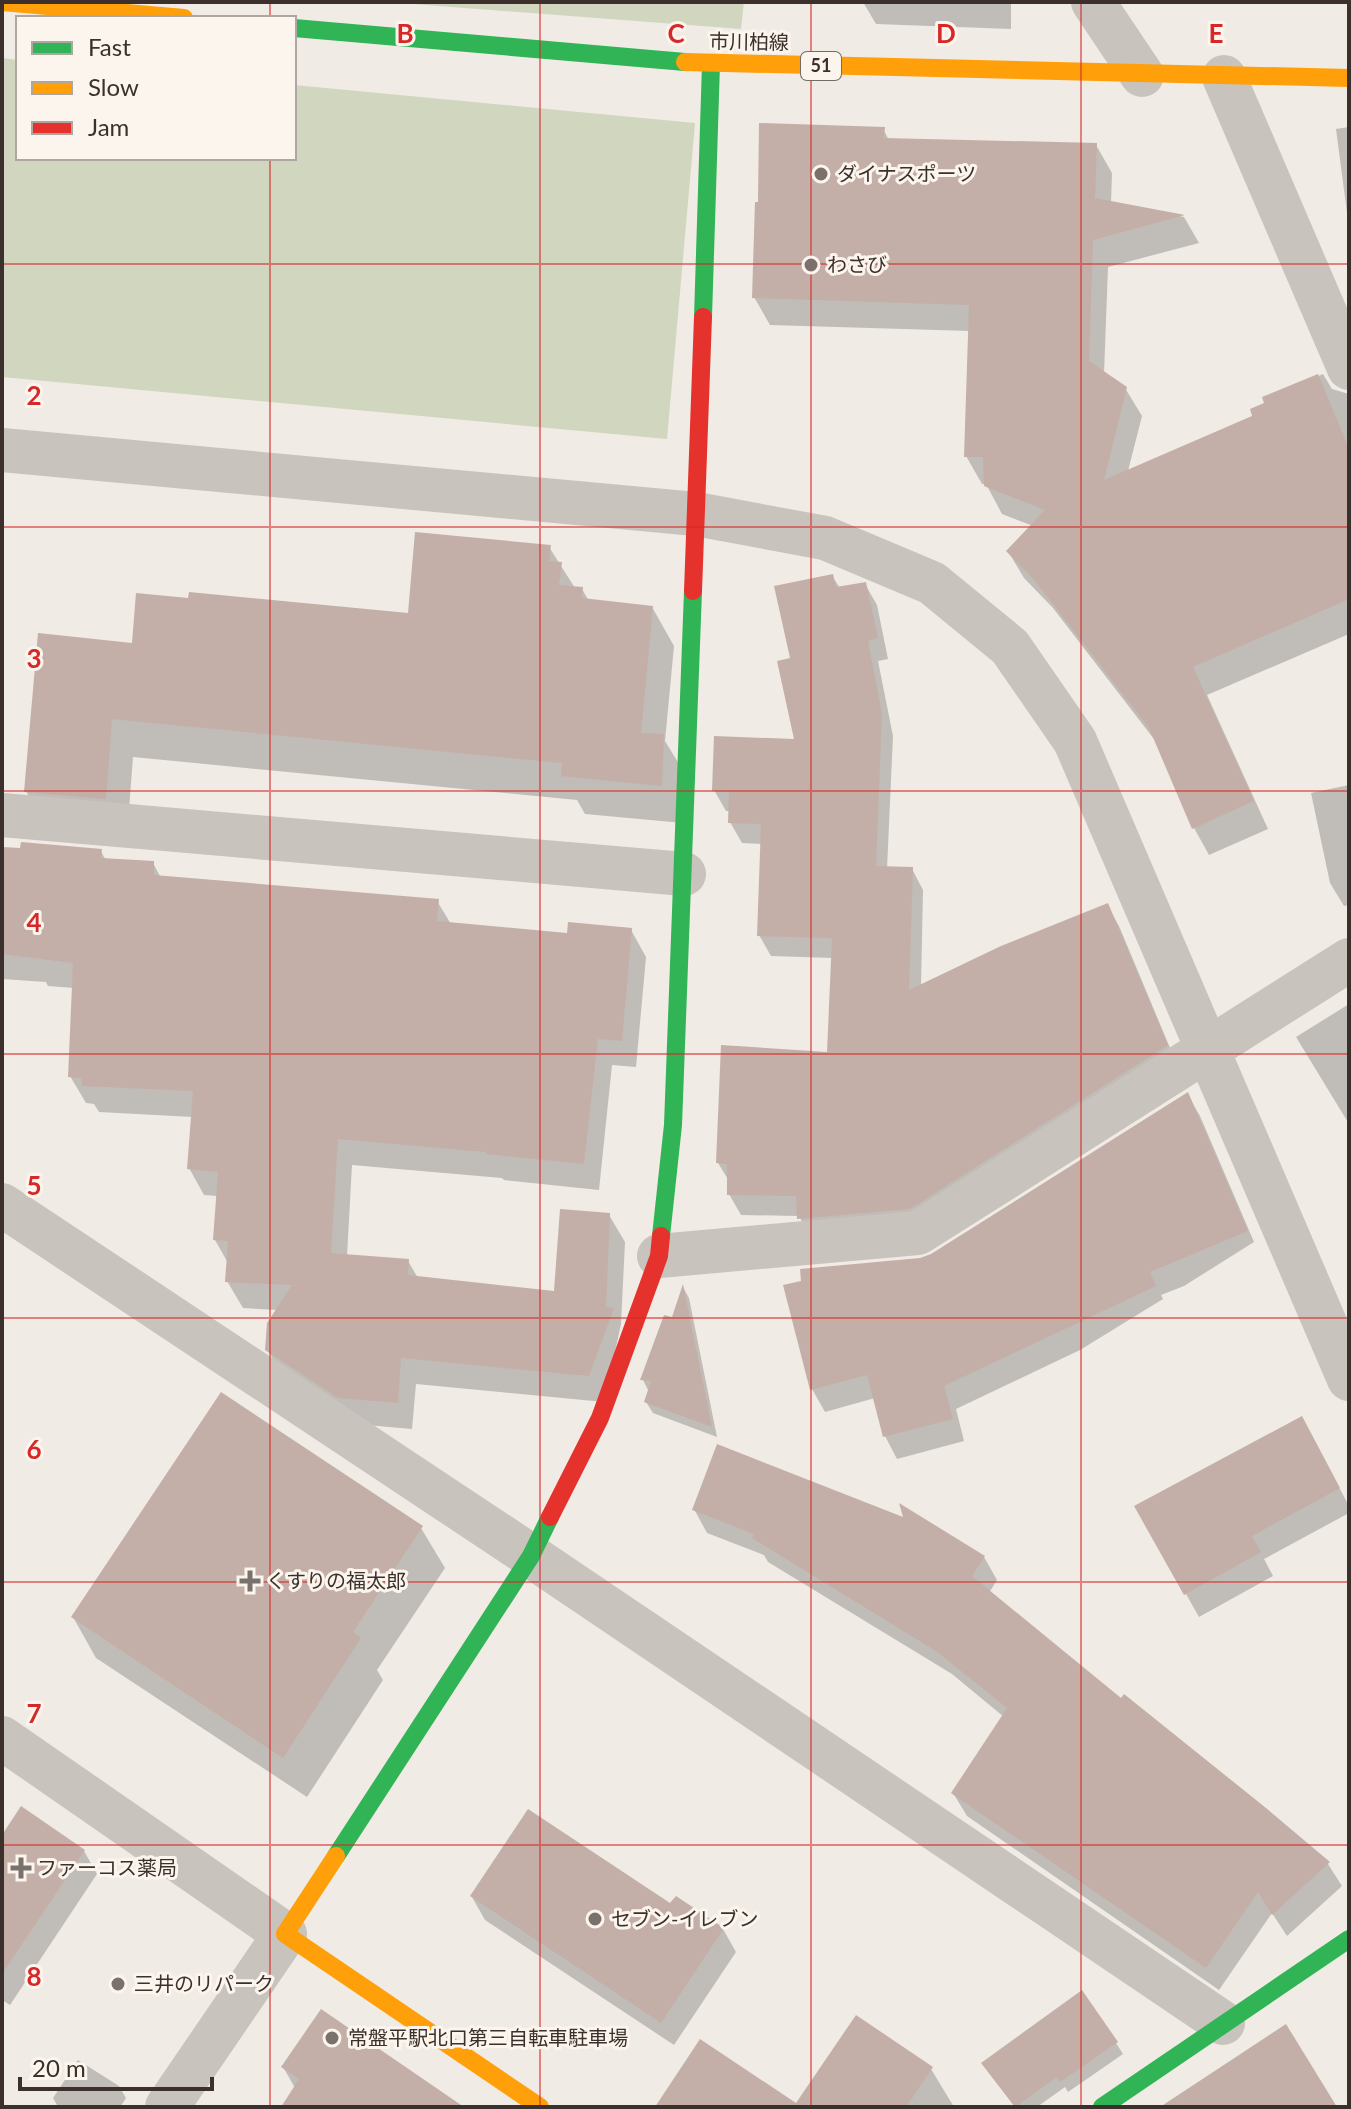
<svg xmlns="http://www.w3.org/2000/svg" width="1351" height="2109" viewBox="0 0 1351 2109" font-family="Lato,'Noto Sans JP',sans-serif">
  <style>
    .green { fill: #d1d6bf }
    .shadow { fill: #0003 }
    .building { fill: #c3afa7 }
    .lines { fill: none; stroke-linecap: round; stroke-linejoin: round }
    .street { stroke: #c9c3be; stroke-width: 44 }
    .fast { stroke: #30b455; stroke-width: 18 }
    .slow { stroke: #ff9f0a; stroke-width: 18 }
    .jam { stroke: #e5322d; stroke-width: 18 }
    .grid { fill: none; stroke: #d62828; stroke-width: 2; stroke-opacity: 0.55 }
    .poi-dot { fill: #7a716c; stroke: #fbf5ee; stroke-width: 3 }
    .labels { text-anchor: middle; stroke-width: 6; stroke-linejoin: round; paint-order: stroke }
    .shield { fill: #fbf5ee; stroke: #756b66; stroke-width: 2 }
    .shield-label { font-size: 18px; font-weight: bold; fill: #3b302b }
    .street-label { font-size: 20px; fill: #3b302b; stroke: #fbf5ee }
    .poi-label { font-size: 20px; fill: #3b302b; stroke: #fbf5ee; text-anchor: start }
    .grid-label { font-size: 26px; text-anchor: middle; font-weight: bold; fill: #d62828; stroke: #fbf5ee; stroke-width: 6; stroke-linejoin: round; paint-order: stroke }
  </style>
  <rect width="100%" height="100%" fill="#f0ebe5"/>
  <!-- green -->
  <path class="green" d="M387,2H744L741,29Z
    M2,58L18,60V158H294V85L695,123L667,439L2,377Z"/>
  <!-- shadow -->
  <path class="shadow" d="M863,2H1011V29L876,24Z
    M1349,127V228L1336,129Z
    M883,129L889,140L1096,145L1112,173L1111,203L1184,217L1199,243L1108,267L1104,374L1125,388L1142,416L1128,471L1255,417L1266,404L1265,399L1323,374L1332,389L1349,394V634L1207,695L1268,829L1209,855L1194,828L1157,743L1053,608L1024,578L1008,551L1033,526L1002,514L986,484H982L966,456L970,331L770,325L754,297Z
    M549,547L575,588L582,589L589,601L652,607L674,646L665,741L685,774L683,823L585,814L577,800L133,757L127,836L48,830L26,791L134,645L410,615Z
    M832,576L840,588L865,584L877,605L888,659L878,661L893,736L887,869H912L923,890L921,986L1107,905L1119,926L1178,1067L922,1229L811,1239L799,1216L741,1215L729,1194V1181L718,1163L829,1054L833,958L771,956L759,935L762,844L742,843L730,822V811H726L714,790L796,741L792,660Z
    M1349,785V905L1344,906L1330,883L1311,793Z
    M2,849L101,851L106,861L153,863L161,878L437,901L451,924L569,936L631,930L646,957L636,1067L612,1065L599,1190L504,1180L502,1178L352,1165L347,1256L408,1261L418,1278L556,1293L609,1215L625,1242L621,1324L604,1402L416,1384L412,1429L355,1424L283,1376L267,1349L278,1310L243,1308L227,1281L228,1263L215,1240L218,1196L204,1195L189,1168L193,1117L99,1112L94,1104L86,1103L70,1076L74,988L48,986L46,982L2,979Z
    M1349,1004V1124L1296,1037Z
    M1187,1094L1200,1116L1254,1242L1184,1286L1161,1295L1163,1299L1080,1350L956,1409L964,1441L897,1459L885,1436L875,1398L825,1412L812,1389L921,1260L932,1256Z
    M684,1289L689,1298L717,1437L653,1413L646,1402L649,1392L643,1380L674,1319Z
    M1315,1442L1349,1506V1513L1264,1559L1273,1576L1199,1617L1137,1507Z
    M694,1509L984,1557L997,1580L989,1593L1122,1701L1265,1809L1328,1864L1342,1886L1287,1936L1272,1913L1219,1990L967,1816L953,1793L1004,1717L952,1674L768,1562L764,1555L707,1533Z
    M421,1528L445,1568L377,1670L383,1680L307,1797L96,1658L73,1617Z
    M2,1839L84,1851L97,1874L10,2005L2,2000Z
    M472,1897L670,1906L723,1929L736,1952L674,2045L485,1920Z
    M1116,2043L1123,2054L1068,2092L1065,2087L1037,2107H1015L990,2074Z
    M78,2060L119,2086L126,2098L120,2107H58L53,2098Z
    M283,2067L460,2107H283L295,2088Z
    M931,2069L954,2107H658L796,2106Z"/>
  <!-- building -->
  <path class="building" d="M759,123L885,127L884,138L1097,143L1095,198L1185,215L1093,240L1089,361L1127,387L1104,480L1252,416L1250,409L1264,403L1262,397L1318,374L1349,449V599L1193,667L1254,801L1192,829L1149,728L1035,581L1006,551L1045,510L984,486L983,457H964L969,305L752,298L755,202H758Z
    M415,532L551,545L549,561L562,562L559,585L583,587L582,598L653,606L641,733L664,734L662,786L561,776L562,763L112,719L106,799L24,792L38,633L132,643L136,593L188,598L189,592L408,613Z
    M833,574L836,587L866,582L878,638L868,641L882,714L876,866L913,867L909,990L1001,946L1108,903L1168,1045L910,1209L797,1219L796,1196L727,1195V1164L716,1163L721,1045L827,1052L832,938L757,936L761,824L728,823L729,792L712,791L714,736L794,739L777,661L790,658L774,586Z
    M21,842L102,849L101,858L154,861V875L439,899L437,921L567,933L568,922L632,928L622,1041L598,1039L584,1164L486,1154V1152L338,1139L331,1253L409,1259L408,1275L554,1291L560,1209L610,1213L606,1307L614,1308L589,1376L401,1358L398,1403L338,1398L265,1350L267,1323L292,1285L225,1282L228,1241L213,1240L218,1172L187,1169L193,1091L82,1086L81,1078L68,1077L73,963L2,954V847L20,848Z
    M1188,1092L1248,1231L1150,1272L1156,1286L944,1386L953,1419L883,1437L867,1375L810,1390L783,1285L801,1281L800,1269L920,1258L931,1254Z
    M683,1284L690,1319L712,1427L644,1402L651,1381L640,1380L664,1315L672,1317Z
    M221,1392L423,1526L353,1632L361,1638L283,1758L71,1617Z
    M1302,1416L1340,1488L1252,1536L1261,1552L1184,1595L1134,1506Z
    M717,1444L903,1517L899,1503L985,1556L972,1576L1121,1698L1124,1694L1266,1808L1330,1862L1272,1915L1258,1892L1206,1968L951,1793L1007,1708L936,1651L752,1538L754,1534L692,1510Z
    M21,1806L85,1850L2,1974V1835Z
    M528,1809L670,1903L676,1896L724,1928L661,2023L470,1896Z
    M1082,1990L1118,2042L1060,2082L1057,2077L1015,2107L981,2063Z
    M321,2009L464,2107H281L299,2079L281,2067Z
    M856,2015L933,2067L906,2107H655L700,2039L796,2103Z
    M1286,2024L1337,2107H1160Z"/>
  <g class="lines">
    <!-- street -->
    <path class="street" d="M1093,2L1142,75
      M1224,77L1349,368
      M2,450L696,514L825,538L932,583L1010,647L1075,741L1349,1379
      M2,815L684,874
      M2,1205L531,1556L1223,2023
      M659,1256L918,1233L1349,960
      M2,1738L285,1934L167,2107"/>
    <!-- fast -->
    <path class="fast" d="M294,28L685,62
      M703,317L711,64
      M661,1236L673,1125L693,591
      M336,1856L531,1556L550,1517
      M1102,2107L1349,1939"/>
    <!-- slow -->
    <path class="slow" d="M2,2L184,18
      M685,62L1349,78
      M336,1856L285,1934L540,2107"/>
    <!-- jam -->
    <path class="jam" d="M693,591L703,317
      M550,1517L600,1418L659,1256L661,1236"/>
  </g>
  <!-- grid -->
  <path class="grid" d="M270,2V18M540,2V2107M811,2V2107M1081,2V2107M270,158V2107M2,264H1349M2,527H1349M2,791H1349M2,1054H1349M2,1318H1349M2,1582H1349M2,1845H1349"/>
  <!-- markers -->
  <g class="poi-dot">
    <circle cx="821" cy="174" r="8"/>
    <circle cx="811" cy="265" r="8"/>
    <path d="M246 1569h8v8h8v8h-8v8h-8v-8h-8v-8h8z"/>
    <path d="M17 1856h8v8h8v8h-8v8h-8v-8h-8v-8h8z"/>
    <circle cx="595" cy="1919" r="8"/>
    <circle cx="118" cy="1984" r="8"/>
    <circle cx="332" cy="2038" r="8"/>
  </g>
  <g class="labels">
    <!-- shield labels -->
    <rect class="shield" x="801" y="52" width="40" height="28" rx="6"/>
    <g class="shield-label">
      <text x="821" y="72">51</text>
    </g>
    <!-- street labels -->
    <g class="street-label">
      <text transform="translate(749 42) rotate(1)" y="7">市川柏線</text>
    </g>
    <!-- poi labels -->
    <g class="poi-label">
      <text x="837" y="181">ダイナスポーツ</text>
      <text x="827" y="272">わさび</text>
      <text x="266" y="1588">くすりの福太郎</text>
      <text x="37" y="1875">ファーコス薬局</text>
      <text x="611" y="1926">セブン-イレブン</text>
      <text x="134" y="1991">三井のリパーク</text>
      <text x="348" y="2045">常盤平駅北口第三自転車駐車場</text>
    </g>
  </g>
  <g class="grid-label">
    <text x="405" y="43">B</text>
    <text x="676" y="43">C</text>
    <text x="946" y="43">D</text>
    <text x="1216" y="43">E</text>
    <text x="34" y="405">2</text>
    <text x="34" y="668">3</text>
    <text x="34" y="932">4</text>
    <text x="34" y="1195">5</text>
    <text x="34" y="1459">6</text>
    <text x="34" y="1723">7</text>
    <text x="34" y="1986">8</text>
  </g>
  <!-- border -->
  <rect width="1351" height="2109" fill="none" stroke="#3b302b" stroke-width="8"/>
  <!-- legend -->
  <rect x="16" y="16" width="280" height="144" fill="#fbf5ee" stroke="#aea6a0" stroke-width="2"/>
  <rect x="32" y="42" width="40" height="12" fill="#30b455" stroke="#aea6a0" stroke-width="2"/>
  <text x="88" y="56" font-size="24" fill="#3b302b">Fast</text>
  <rect x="32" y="82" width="40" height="12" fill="#ff9f0a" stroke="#aea6a0" stroke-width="2"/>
  <text x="88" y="96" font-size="24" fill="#3b302b">Slow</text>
  <rect x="32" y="122" width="40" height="12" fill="#e5322d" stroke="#aea6a0" stroke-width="2"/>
  <text x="88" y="136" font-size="24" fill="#3b302b">Jam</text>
  <!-- scale -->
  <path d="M20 2077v12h192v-12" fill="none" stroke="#3b302b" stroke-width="4"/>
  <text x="32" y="2077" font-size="24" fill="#3b302b" stroke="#fbf5ee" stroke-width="6" paint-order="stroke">20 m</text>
</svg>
